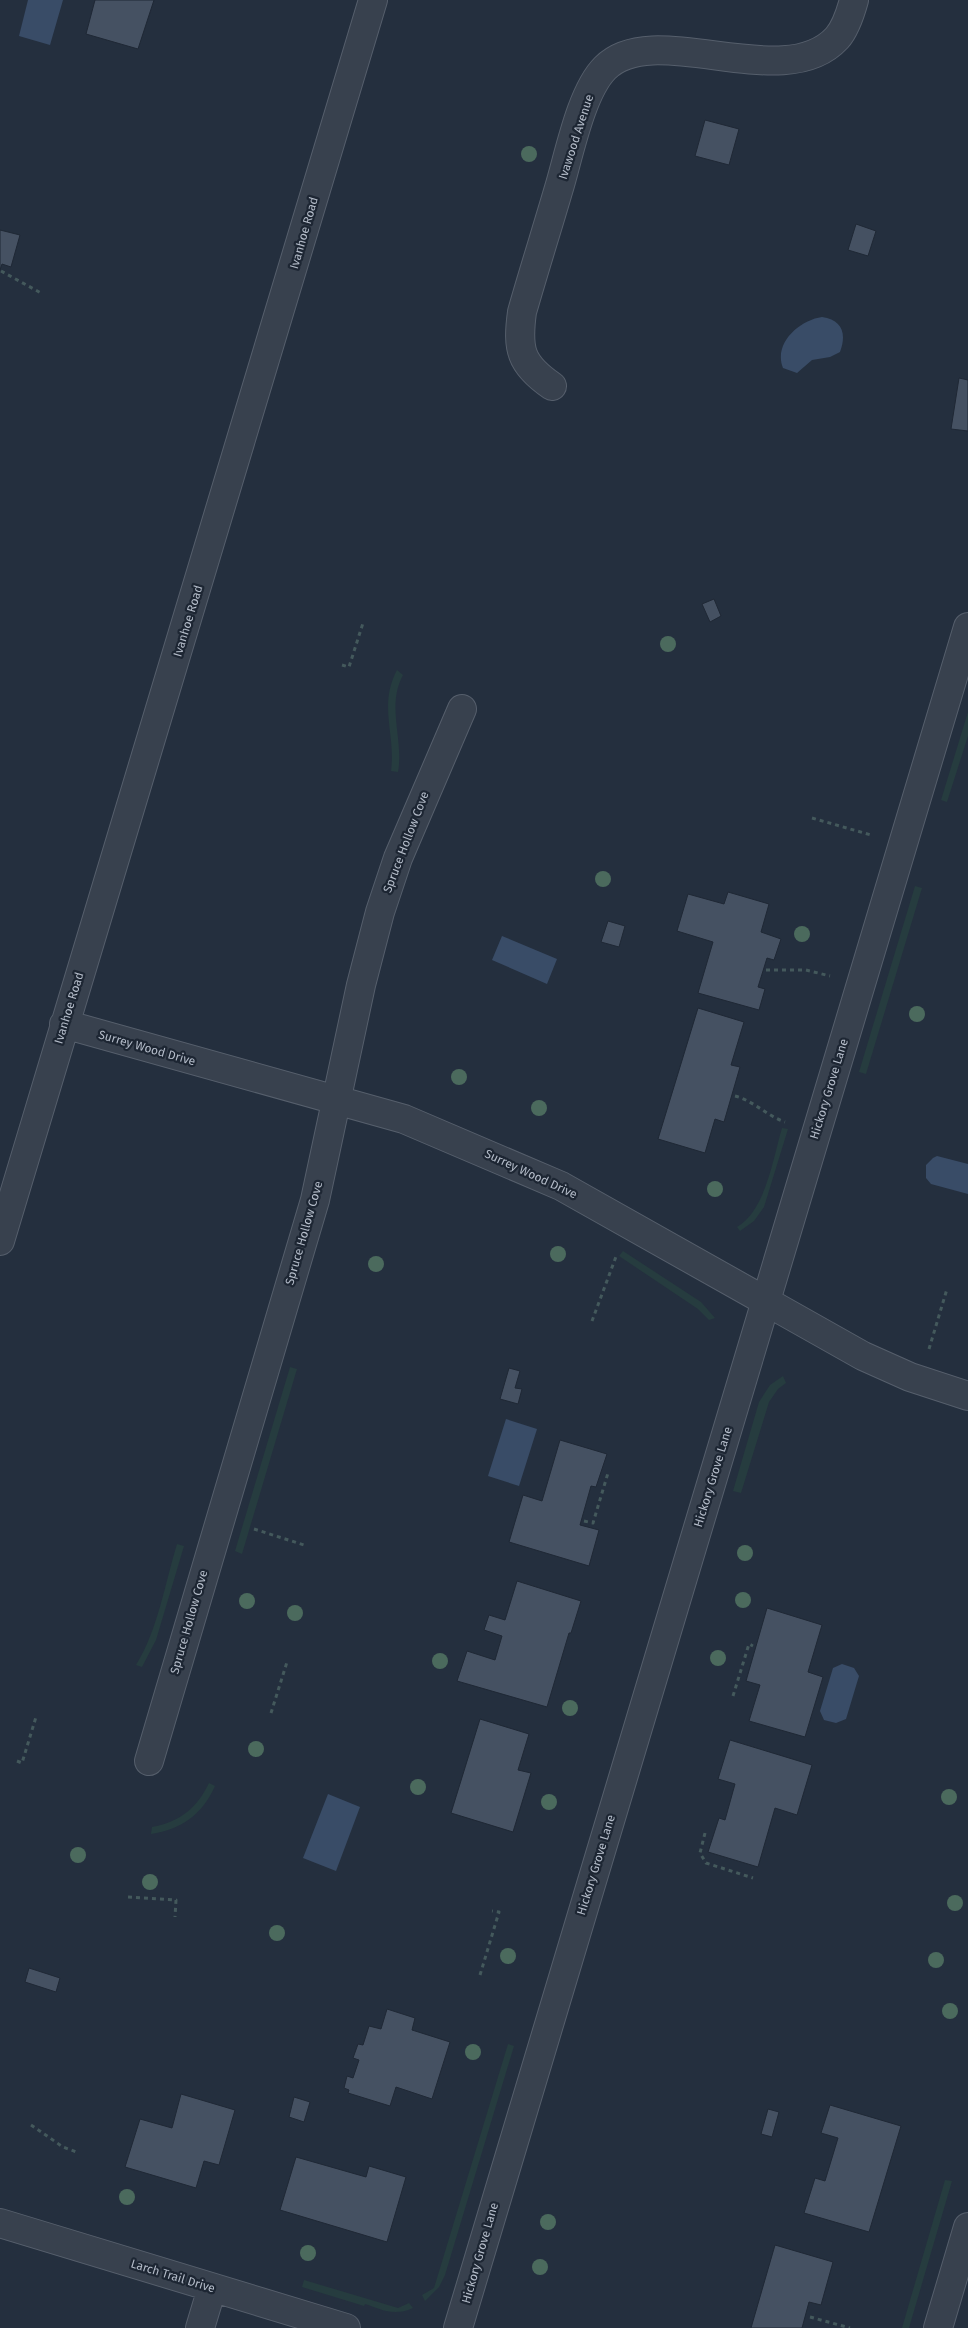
<svg xmlns="http://www.w3.org/2000/svg" width="968" height="2328" viewBox="0 0 968 2328" font-family="'Fira Sans',sans-serif">
  <style>
    .green { fill: #263c3f }
    .water { fill: #394c67 }
    .building { fill: #455162; stroke: #1f2835 }
    .lines { fill: none; stroke-linecap: round; stroke-linejoin: round }
    .street-casing { stroke: #565f6c; stroke-width: 30 }
    .path { stroke: #44595c; stroke-width: 3; stroke-dasharray: 4 4; stroke-linecap: butt }
    .street { stroke: #38414e; stroke-width: 28 }
    .tree { fill: #4b6a5d }
    .labels { text-anchor: middle; stroke-width: 4.5; stroke-linejoin: round; paint-order: stroke }
    .street-label { font-size: 12px; fill: #b4bcc9; stroke: #1d2633 }
  </style>
  <rect width="100%" height="100%" fill="#242f3e"/>
  <!-- green -->
  <path class="green" d="M397,670L403,675C386,707 404,739 398,772L391,771C396,734 378,706 397,670Z
    M968,712V736L947,802L941,800Z
    M915,886L922,888L866,1074L859,1072Z
    M782,1128L788,1129L764,1207L754,1221L740,1231L737,1227C766,1210 773,1158 782,1128Z
    M623,1251L701,1302L715,1318L709,1320L698,1309L619,1256Z
    M290,1367L297,1369L242,1554L235,1551Z
    M783,1376L786,1383L778,1389L769,1402L741,1493L733,1491L759,1402L770,1385Z
    M177,1544L184,1546L156,1640L142,1667L136,1665C158,1630 165,1583 177,1544Z
    M209,1783L215,1786C202,1815 182,1829 151,1834L152,1827C180,1822 197,1808 209,1783Z
    M508,2044L514,2046L445,2275L439,2287L425,2301L422,2295L434,2288Z
    M945,2180L952,2181L909,2328H902Z
    M304,2280L398,2308L409,2303L413,2308C393,2317 381,2309 365,2304L364,2306L302,2287Z"/>
  <!-- water -->
  <path class="water" d="M28,0H63L50,45L19,36Z
    M822,317C842,320 847,333 840,352L830,357L812,360L797,373L783,368C773,343 800,320 822,317Z
    M502,936L557,959L547,984L492,960Z
    M937,1156L968,1164V1194L931,1184L926,1178V1165L933,1158Z
    M506,1419L537,1429L519,1486L488,1476Z
    M842,1664L854,1668L859,1676L846,1719L836,1723L824,1720L820,1711L833,1668Z
    M328,1794L360,1807L336,1871L303,1858Z"/>
  <!-- building -->
  <path class="building" d="M95,0H154L138,49L86,34Z
    M705,120L739,129L729,165L695,156Z
    M856,224L876,231L868,256L848,250Z
    M0,230L20,235L11,267L2,264L0,270Z
    M959,378L968,380V431L951,429Z
    M714,599L721,616L710,622L702,604Z
    M728,892L769,904L761,932L781,939L774,960L767,958L758,987L765,989L759,1010L698,993L713,942L677,931L688,894L724,904Z
    M608,921L625,926L619,947L601,942Z
    M698,1008L744,1022L731,1065L740,1067L724,1122L715,1119L705,1153L658,1139Z
    M509,1368L520,1371L515,1388L522,1389L518,1404L500,1399Z
    M560,1440L607,1454L596,1487L591,1486L580,1525L599,1530L589,1566L509,1542L523,1495L542,1501Z
    M517,1581L581,1601L571,1633H569L547,1707L457,1681L467,1651L495,1660L502,1636L484,1630L489,1615L505,1620Z
    M767,1608L822,1625L808,1672L823,1677L805,1737L749,1721L760,1685L746,1681Z
    M480,1719L529,1734L518,1770L531,1773L513,1832L451,1813Z
    M730,1740L812,1765L797,1815L775,1808L758,1867L708,1852L719,1818L725,1820L735,1784L718,1779Z
    M29,1968L60,1978L56,1992L25,1982Z
    M387,2009L415,2018L412,2030L450,2042L432,2099L396,2087L390,2106L348,2093L349,2090L344,2088L347,2076L353,2078L359,2060L353,2058L358,2044L363,2045L369,2026L381,2029Z
    M181,2094L235,2110L219,2165L204,2161L196,2188L125,2167L140,2119L172,2128Z
    M294,2097L310,2102L304,2122L289,2117Z
    M830,2105L901,2126L869,2232L804,2213L815,2178L825,2181L838,2138L821,2133Z
    M768,2109L779,2112L772,2137L761,2134Z
    M296,2157L366,2177L369,2166L406,2177L387,2242L280,2210Z
    M775,2245L833,2262L821,2305L809,2302L802,2328H751Z"/>
  <g class="lines">
    <defs>
      <path id="street" d="M552,386C520,364 517,349 522,312C534,270 547,229 559,188C569,155 581,92 605,68C654,18 784,96 837,38C845,29 851,11 854,0
        M64,1024L404,1119L561,1186L863,1356L910,1377L968,1396
        M0,1241C122,827 251,415 373,0
        M149,1761L315,1200L361,985L380,912L398,858L462,709
        M0,2223L346,2328
        M200,2328L212,2288
        M458,2328L968,627
        M938,2328L968,2227"/>
    </defs>
    <!-- street casing -->
    <use href="#street" class="street-casing"/>
    <!-- path -->
    <path class="path" d="M1,271L41,293
      M342,665L349,667L363,623
      M812,818L871,835
      M766,970H806L830,976
      M735,1096C754,1101 767,1116 785,1122
      M592,1321L617,1254
      M929,1349L947,1289
      M584,1521L593,1523L608,1473
      M254,1529L304,1545
      M733,1696L749,1644L753,1646
      M271,1713L287,1662
      M17,1761L22,1763L36,1717
      M705,1833L700,1853L706,1863L753,1878
      M128,1897L176,1900L175,1917
      M480,1975L499,1912L492,1911
      M31,2125L63,2147L79,2153
      M810,2317L850,2328"/>
    <!-- street -->
    <use href="#street" class="street"/>
  </g>
  <!-- trees -->
  <g class="tree">
    <circle cx="529" cy="154" r="8"/>
    <circle cx="668" cy="644" r="8"/>
    <circle cx="603" cy="879" r="8"/>
    <circle cx="802" cy="934" r="8"/>
    <circle cx="917" cy="1014" r="8"/>
    <circle cx="459" cy="1077" r="8"/>
    <circle cx="539" cy="1108" r="8"/>
    <circle cx="715" cy="1189" r="8"/>
    <circle cx="558" cy="1254" r="8"/>
    <circle cx="376" cy="1264" r="8"/>
    <circle cx="745" cy="1553" r="8"/>
    <circle cx="743" cy="1600" r="8"/>
    <circle cx="247" cy="1601" r="8"/>
    <circle cx="295" cy="1613" r="8"/>
    <circle cx="718" cy="1658" r="8"/>
    <circle cx="440" cy="1661" r="8"/>
    <circle cx="570" cy="1708" r="8"/>
    <circle cx="256" cy="1749" r="8"/>
    <circle cx="418" cy="1787" r="8"/>
    <circle cx="949" cy="1797" r="8"/>
    <circle cx="549" cy="1802" r="8"/>
    <circle cx="78" cy="1855" r="8"/>
    <circle cx="150" cy="1882" r="8"/>
    <circle cx="955" cy="1903" r="8"/>
    <circle cx="277" cy="1933" r="8"/>
    <circle cx="508" cy="1956" r="8"/>
    <circle cx="936" cy="1960" r="8"/>
    <circle cx="950" cy="2011" r="8"/>
    <circle cx="473" cy="2052" r="8"/>
    <circle cx="127" cy="2197" r="8"/>
    <circle cx="548" cy="2222" r="8"/>
    <circle cx="308" cy="2253" r="8"/>
    <circle cx="540" cy="2267" r="8"/>
  </g>
  <g class="labels">
    <!-- street labels -->
    <g class="street-label">
      <text transform="translate(576 137) rotate(-72)" y="4">Ivawood Avenue</text>
      <text transform="translate(304 233) rotate(-74)" y="4">Ivanhoe Road</text>
      <text transform="translate(188 621) rotate(-73)" y="4">Ivanhoe Road</text>
      <text transform="translate(406 842) rotate(-69)" y="4">Spruce Hollow Cove</text>
      <text transform="translate(69 1008) rotate(-73)" y="4">Ivanhoe Road</text>
      <text transform="translate(147 1048) rotate(16)" y="4">Surrey Wood Drive</text>
      <text transform="translate(829 1089) rotate(-73)" y="4">Hickory Grove Lane</text>
      <text transform="translate(531 1174) rotate(25)" y="4">Surrey Wood Drive</text>
      <text transform="translate(304 1233) rotate(-74)" y="4">Spruce Hollow Cove</text>
      <text transform="translate(713 1477) rotate(-73)" y="4">Hickory Grove Lane</text>
      <text transform="translate(189 1622) rotate(-74)" y="4">Spruce Hollow Cove</text>
      <text transform="translate(596 1865) rotate(-73)" y="4">Hickory Grove Lane</text>
      <text transform="translate(480 2253) rotate(-74)" y="4">Hickory Grove Lane</text>
      <text transform="translate(173 2276) rotate(17)" y="4">Larch Trail Drive</text>
    </g>
  </g>
</svg>
